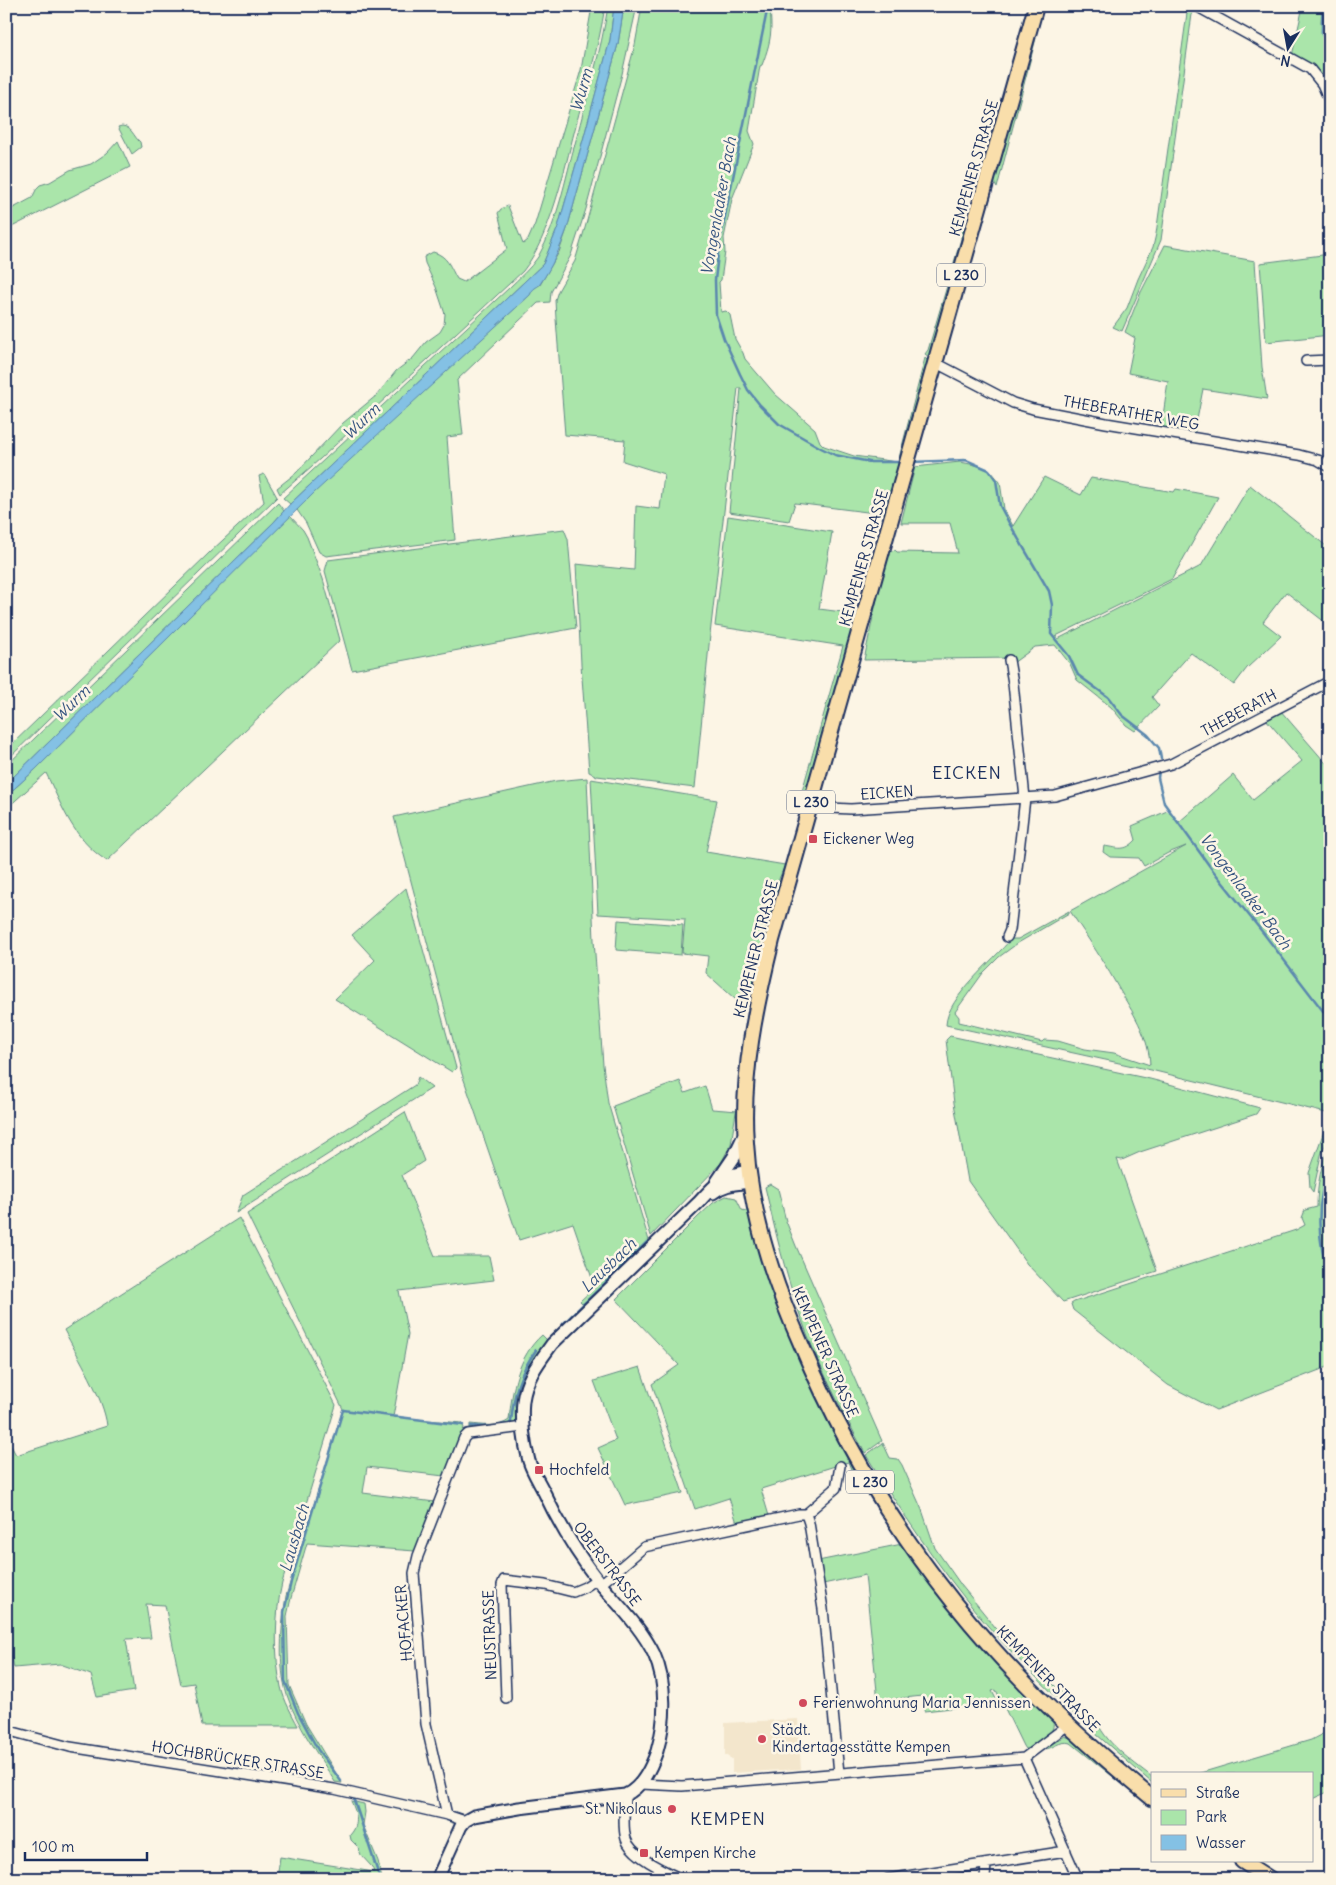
<svg xmlns="http://www.w3.org/2000/svg" width="1336" height="1885" viewBox="0 0 1336 1885" font-family="Delius,sans-serif">
  <style>
    .built { fill: #f3e6cc }
    .green { fill: #aae5aa; stroke: #628a84 }
    .water { fill: #84c1e4; stroke: #5a87ae }
    .lines { fill: none; stroke-linecap: round; stroke-linejoin: round }
    .stream { stroke: #5a87ae; stroke-width: 2.5 }
    .minor-casing { stroke: #1b2f5e; stroke-width: 12 }
    .tertiary-casing { stroke: #1b2f5e; stroke-width: 15 }
    .secondary-casing { stroke: #1b2f5e; stroke-width: 16 }
    .primary-casing { stroke: #1b2f5e; stroke-width: 18 }
    .minor { stroke: #fcf5e5; stroke-width: 9 }
    .tertiary { stroke: #fcf5e5; stroke-width: 11 }
    .secondary { stroke: #fcf5e5; stroke-width: 12 }
    .primary { stroke: #f9deab; stroke-width: 14 }
    .poi-dot { fill: #d1495b; stroke: #fcf5e5; stroke-width: 2 }
    .labels { text-anchor: middle; stroke-width: 5; stroke-linejoin: round; paint-order: stroke }
    .shield { fill: #fcf5e5; stroke: #5e6a86; stroke-width: 1 }
    .shield-label { font-size: 14px; font-weight: bold; fill: #1b2f5e }
    .street-label { font-size: 15px; fill: #1b2f5e; stroke: #fcf5e5 }
    .poi-label { font-size: 15px; fill: #1b2f5e; stroke: #fcf5e5; text-anchor: start }
    .water-label { font-size: 16px; font-style: italic; fill: #355480; stroke: #fcf5e5 }
    .quarter-label { font-size: 18px; letter-spacing: 1px; fill: #1b2f5e; stroke: #fcf5e5 }
  </style>
  <rect width="100%" height="100%" fill="#fcf5e5"/>
  <filter id="ink" filterUnits="userSpaceOnUse"><feTurbulence type="fractalNoise" baseFrequency=".02" numOctaves="2"/><feDisplacementMap in="SourceGraphic" scale="10" xChannelSelector="R" yChannelSelector="G"/><feConvolveMatrix kernelMatrix="1 2 1 2 8 2 1 2 1" color-interpolation-filters="sRGB"/></filter>
  <g filter="url(#ink)">
    <!-- built -->
    <path class="built" d="M798,1719L801,1769L732,1773V1759L725,1755V1723Z"/>
    <!-- green -->
    <path class="green" d="M592,6H605C599,48 585,88 575,129C564,171 550,237 523,271L320,459L280,494L277,488L296,473L343,423L377,395L396,371L413,358L426,342L440,332L444,325L445,314L436,287L425,263L424,257L433,252C448,256 450,267 457,279L464,282L507,249L498,213L501,209L508,206L523,244L528,240L535,224L581,70Z
      M608,6H614L610,40L583,140L558,227L543,264L290,504L283,498L509,288C519,278 530,269 538,257C558,222 565,179 576,140C587,96 601,52 608,6Z
      M624,6H637L622,74L586,209L571,255L551,292L550,302L538,303L457,380L463,435L447,437L455,540L326,556L319,552L306,523L297,510L298,505L530,295L533,288L540,285L559,252L567,229L618,44Z
      M642,6H771C770,13 771,19 771,26C771,40 767,52 762,65L760,66L749,131L754,144L732,199L724,238L725,252L721,280L719,282L721,312L726,311L730,315L735,339L743,353L745,359L775,394L815,429L820,442L824,446L854,456L898,462L925,358L929,362L885,517H883V514L795,503L789,521L729,512L741,388H738L710,635L695,788L597,776L589,772L581,664L576,564L634,570L636,506L660,509L664,474L623,461L625,440L565,435L556,319L555,300L558,291L575,261L585,228L635,45Z
      M1188,6L1193,7L1161,240L1122,331L1113,327L1127,308L1138,279L1153,247L1156,234Z
      M1303,6H1322L1321,22L1325,45L1330,50V83L1325,82L1317,71L1292,56Z
      M1033,37L1036,38L997,188L993,181Z
      M122,126C132,127 133,136 140,142L141,147L132,154L118,127Z
      M118,141L130,167L6,230V212L32,198L37,188L40,185L50,182L70,170L91,164L107,153Z
      M961,227L965,229L964,232L932,355L929,357L925,354L928,350L961,239Z
      M1165,245L1255,261L1262,367L1267,399L1203,389L1194,435L1161,430L1168,381L1128,373L1135,338L1125,332L1141,292Z
      M1330,254V335L1266,342L1260,263Z
      M960,462L981,466L991,471L1000,482L1004,509L1013,526L1044,477L1081,495L1091,478L1174,492L1176,489L1218,497L1172,579L1056,636L1058,639L1201,566L1250,485L1330,549V626L1286,592L1263,622L1281,636L1247,668L1234,685L1191,653L1152,697L1159,706L1135,731L1126,725L1111,707L1077,680L1070,664L1055,645L1035,647L1013,663L1011,658L864,660L878,593L888,556H890L891,551L895,550L897,552L958,553L950,523H901L915,467Z
      M264,474L277,497L6,761V750L209,553L264,502L259,476Z
      M278,503L284,511L274,522L6,784V766Z
      M290,516L303,530L307,537L323,579L340,640L107,861C73,839 63,808 46,773L6,809V796L36,769Z
      M728,516L832,532L819,609L858,614L843,668L827,714L806,795L803,801L799,802L843,646L715,626Z
      M564,529L568,539L576,628L352,670L325,571L328,560Z
      M1280,710L1330,768V1114L1151,1070L946,1025C947,997 994,960 1011,939H1018L1069,911V913L1018,943L999,957L983,973L955,1012L959,1017V1022L1042,1042L1044,1040L1058,1041L1085,1049L1114,1053L1150,1065C1149,1038 1135,1016 1122,994C1106,965 1088,938 1070,911L1186,846L1168,853L1144,866L1139,858L1110,857L1103,852L1104,846C1118,848 1125,852 1136,840L1132,826L1167,811L1179,822L1233,775L1253,800L1302,761L1265,718Z
      M587,778L594,940L603,1065L608,1103L650,1244L585,1306L580,1301L595,1287L573,1223L519,1240L462,1074L394,817L556,781Z
      M591,779L717,800L706,852L785,865L779,879V883L749,997L750,1003L735,999L706,973L708,956L682,953L685,919L598,914Z
      M406,888L456,1068L452,1072L335,999L375,960L352,935Z
      M618,920L683,925L681,955L616,950Z
      M950,1036L1150,1079L1260,1108L1256,1114L1250,1116L1140,1152L1122,1160L1117,1159L1157,1271L1063,1302L1027,1264L968,1181L954,1103L946,1040Z
      M418,1077L432,1088L236,1213L243,1195L415,1085Z
      M680,1081L685,1093L705,1086L712,1109L738,1111L736,1112L731,1144L721,1163L651,1236L613,1106Z
      M405,1112L424,1161L402,1175L435,1256H489L494,1280L399,1291L408,1334L393,1417L462,1423L464,1428L444,1476L367,1467L363,1493L435,1502L415,1551L307,1543L291,1598L287,1616L289,1685L306,1724L342,1783L335,1782C318,1754 297,1726 287,1695C278,1665 281,1627 286,1596L343,1409L247,1214Z
      M1329,1117L1330,1133L1321,1155L1313,1192L1310,1188L1309,1173Z
      M1330,1143V1366L1216,1410L1168,1385L1073,1310L1071,1304L1074,1302L1296,1230L1305,1225L1302,1218L1305,1210L1317,1207C1317,1185 1321,1164 1330,1143Z
      M770,1184L778,1189L786,1221L796,1246L882,1441L865,1453C841,1409 817,1363 800,1315C785,1273 775,1230 765,1187Z
      M726,1196L736,1198L742,1210L750,1212L754,1230L887,1514L1053,1722C1056,1734 1036,1748 1025,1749L1023,1746L996,1690L992,1691L998,1703L924,1711L922,1696L878,1701L865,1575L823,1584L818,1561L902,1544L851,1469L848,1462L761,1489L769,1516L737,1523L729,1498L695,1509L652,1384L679,1365L616,1299L697,1218L713,1203Z
      M239,1218L336,1405L282,1583C275,1612 274,1658 281,1687C284,1701 292,1714 298,1726H202L194,1683L181,1685L165,1605L146,1604L151,1638L126,1639L134,1691L97,1697L91,1675L60,1664L14,1668L6,1632V1436L16,1455L107,1426C104,1398 78,1357 64,1330Z
      M542,1335L548,1341L518,1422L516,1425L487,1429L470,1428V1424C482,1425 499,1428 509,1420C512,1390 518,1356 542,1335Z
      M640,1367L683,1493L625,1505L598,1448L616,1440L594,1381Z
      M883,1443L890,1458L898,1459L902,1465L922,1510L935,1548L961,1585L1000,1633L1080,1710L1074,1714C1042,1683 1010,1652 981,1618C938,1567 901,1511 866,1455Z
      M1085,1714L1095,1717C1104,1743 1131,1760 1152,1777V1783L1080,1720Z
      M1330,1730V1791L1312,1799V1774H1197L1311,1740Z
      M1065,1736L1072,1739L1152,1804V1808L1071,1743C1058,1740 1054,1749 1044,1749Z
      M351,1801L364,1804L365,1812L363,1825L378,1861L382,1879H277L280,1857L374,1872L372,1867L361,1855L358,1847L351,1840L350,1835C360,1824 357,1814 351,1801Z"/>
    <!-- water -->
    <path class="water" d="M614,6H624L618,44L567,229C560,248 552,267 540,284C536,289 534,286 530,295L314,493L36,769L6,796V784L274,522L290,504L543,264L558,227L583,140L610,40Z
      M1322,6H1330V50L1321,34Z"/>
    <g class="lines">
      <!-- stream -->
      <path class="stream" d="M768,6L719,246L715,280L716,315L724,339L740,374L748,390L760,405L779,424L821,448L835,455L870,462H903
        M911,462L966,460L989,470L996,480L1000,506L1008,521L1049,591L1052,605L1051,634L1069,656L1078,675L1108,697L1122,715L1148,735L1159,748L1161,759
        M1159,770L1158,778L1164,803L1211,868L1264,934L1330,1020
        M1330,1168C1314,1203 1318,1244 1330,1280
        M563,1324L647,1242
        M501,1425L509,1424L511,1422C514,1393 519,1374 536,1350
        M471,1426L491,1427
        M341,1781L318,1750L298,1713L285,1681L284,1612L291,1582L343,1410L463,1425
        M354,1800L380,1879"/>
      <defs>
        <path id="minor" d="M1196,6L1310,69L1322,84L1330,102
          M1306,361L1330,360
          M936,363L1013,403L1033,409L1106,423L1299,455L1318,460L1330,467
          M810,807L851,809L1055,796L1171,764L1330,681
          M1007,937L1010,930L1025,798L1013,683L1009,660
          M806,1514L836,1488L840,1466
          M601,1584L644,1547L799,1514H806L809,1523L823,1609L839,1773
          M506,1698L502,1585L504,1580L545,1585L573,1592L585,1587L597,1579
          M6,1730L70,1747L334,1789L447,1815L465,1821
          M1024,1758L1078,1879
          M1024,1758L1068,1725
          M641,1784L682,1786L1024,1758
          M625,1795C625,1809 622,1826 626,1839C631,1856 666,1872 682,1879
          M447,1815L426,1724L414,1573L418,1556L464,1438L468,1434L523,1427
          M888,1879L1066,1851
          M985,1879L986,1864"/>
        <path id="tertiary" d="M713,1193C724,1184 736,1184 750,1182
          M437,1879L461,1826L465,1821L474,1816L519,1808L625,1795C642,1788 651,1768 657,1751C666,1721 667,1683 654,1654C641,1627 618,1605 599,1582C577,1554 559,1524 544,1492C539,1482 532,1471 529,1461C524,1443 521,1419 523,1401C526,1378 539,1362 552,1344L699,1202C716,1183 723,1175 749,1171"/>
        <path id="secondary" d="M717,1182L734,1157L745,1134"/>
        <path id="primary" d="M1036,6L772,940C756,1005 741,1075 746,1143C750,1212 773,1281 801,1344C854,1470 930,1586 1026,1684C1066,1725 1108,1762 1152,1798
          M1242,1861L1270,1879"/>
      </defs>
      <!-- minor casing -->
      <use href="#minor" class="minor-casing"/>
      <!-- tertiary casing -->
      <use href="#tertiary" class="tertiary-casing"/>
      <!-- secondary casing -->
      <use href="#secondary" class="secondary-casing"/>
      <!-- primary casing -->
      <use href="#primary" class="primary-casing"/>
      <!-- minor -->
      <use href="#minor" class="minor"/>
      <!-- tertiary -->
      <use href="#tertiary" class="tertiary"/>
      <!-- secondary -->
      <use href="#secondary" class="secondary"/>
      <!-- primary -->
      <use href="#primary" class="primary"/>
    </g>
  </g>
  <!-- markers -->
  <g class="poi-dot">
    <rect x="808" y="834" width="10" height="10" rx="2.5"/>
    <rect x="534" y="1465" width="10" height="10" rx="2.5"/>
    <circle cx="803" cy="1703" r="5"/>
    <circle cx="762" cy="1739" r="5"/>
    <circle cx="672" cy="1809" r="5"/>
    <rect x="639" y="1848" width="10" height="10" rx="2.5"/>
  </g>
  <g class="labels">
    <!-- shield labels -->
    <g class="shield">
      <rect x="937" y="263.5" width="48" height="23" rx="4"/>
      <rect x="787" y="790.5" width="48" height="23" rx="4"/>
      <rect x="846" y="1470.5" width="48" height="23" rx="4"/>
    </g>
    <g class="shield-label">
      <text x="961" y="280">L 230</text>
      <text x="811" y="807">L 230</text>
      <text x="870" y="1487">L 230</text>
    </g>
    <!-- street labels -->
    <g class="street-label">
      <text transform="translate(974 168) rotate(-74)" y="5">KEMPENER STRASSE</text>
      <text transform="translate(1131 413) rotate(10)" y="5">THEBERATHER WEG</text>
      <text transform="translate(864 558) rotate(-74)" y="5">KEMPENER STRASSE</text>
      <text transform="translate(1239 713) rotate(-28)" y="5">THEBERATH</text>
      <text transform="translate(887 793) rotate(-4)" y="5">EICKEN</text>
      <text transform="translate(756 949) rotate(-76)" y="5">KEMPENER STRASSE</text>
      <text transform="translate(825 1352) rotate(66)" y="5">KEMPENER STRASSE</text>
      <text transform="translate(607 1564) rotate(53)" y="5">OBERSTRASSE</text>
      <text transform="translate(404 1623) rotate(-95)" y="5">HOFACKER</text>
      <text transform="translate(490 1635) rotate(-92)" y="5">NEUSTRASSE</text>
      <text transform="translate(1048 1679) rotate(46)" y="5">KEMPENER STRASSE</text>
      <text transform="translate(238 1760) rotate(9)" y="5">HOCHBRÜCKER STRASSE</text>
    </g>
    <!-- poi labels -->
    <g class="poi-label">
      <text x="823" y="844">Eickener Weg</text>
      <text x="549" y="1475">Hochfeld</text>
      <text x="813" y="1708">Ferienwohnung Maria Jennissen</text>
      <text x="772" y="1735">Städt.<tspan x="772" dy="17">Kindertagesstätte Kempen</tspan></text>
      <text x="662" y="1814" text-anchor="end">St. Nikolaus</text>
      <text x="654" y="1858">Kempen Kirche</text>
    </g>
    <!-- water labels -->
    <g class="water-label">
      <text transform="translate(581 90) rotate(-74)" y="6">Wurm</text>
      <text transform="translate(718 206) rotate(-80)" y="6">Vongenlaaker Bach</text>
      <text transform="translate(361 421) rotate(-44)" y="6">Wurm</text>
      <text transform="translate(71 703) rotate(-44)" y="6">Wurm</text>
      <text transform="translate(1246 891) rotate(53)" y="6">Vongenlaaker Bach</text>
      <text transform="translate(608 1265) rotate(-44)" y="6">Lausbach</text>
      <text transform="translate(294 1538) rotate(-74)" y="6">Lausbach</text>
    </g>
    <!-- quarter labels -->
    <g class="quarter-label">
      <text x="967" y="779">EICKEN</text>
      <text x="728" y="1825">KEMPEN</text>
    </g>
  </g>
  <!-- margin -->
  <rect width="1336" height="1885" fill="none" stroke="#fcf5e5" stroke-width="25"/>
  <rect x="12" y="12" width="1311" height="1860" fill="none" stroke="#1b2f5e" stroke-width="2" filter="url(#ink)"/>
  <!-- legend -->
  <rect x="1151" y="1772" width="162" height="90" fill="#fcf5e5" stroke="#a2a6af"/>
  <rect x="1161" y="1789" width="25" height="8" fill="#f9deab" stroke="#a2a6af"/>
  <text x="1196" y="1798" font-size="15" fill="#1b2f5e">Straße</text>
  <rect x="1161" y="1810" width="25" height="15" fill="#aae5aa" stroke="#a2a6af"/>
  <text x="1196" y="1822" font-size="15" fill="#1b2f5e">Park</text>
  <rect x="1161" y="1835" width="25" height="15" fill="#84c1e4" stroke="#a2a6af"/>
  <text x="1196" y="1848" font-size="15" fill="#1b2f5e">Wasser</text>
  <!-- north arrow -->
  <g transform="translate(1288 48) rotate(191)" stroke="#fcf5e5" stroke-width="4" paint-order="stroke">
  <path d="M0-4L9 19L0 12L-9 19Z" fill="#1b2f5e"/>
  <text y="-8" font-size="14" font-weight="bold" text-anchor="middle" fill="#1b2f5e">N</text>
  </g>
  <!-- scale -->
  <path d="M25 1852v8h122v-8" fill="none" stroke="#1b2f5e" stroke-width="2.5"/>
  <text x="32" y="1852" font-size="15" fill="#1b2f5e" stroke="#fcf5e5" stroke-width="4" paint-order="stroke">100 m</text>
</svg>
